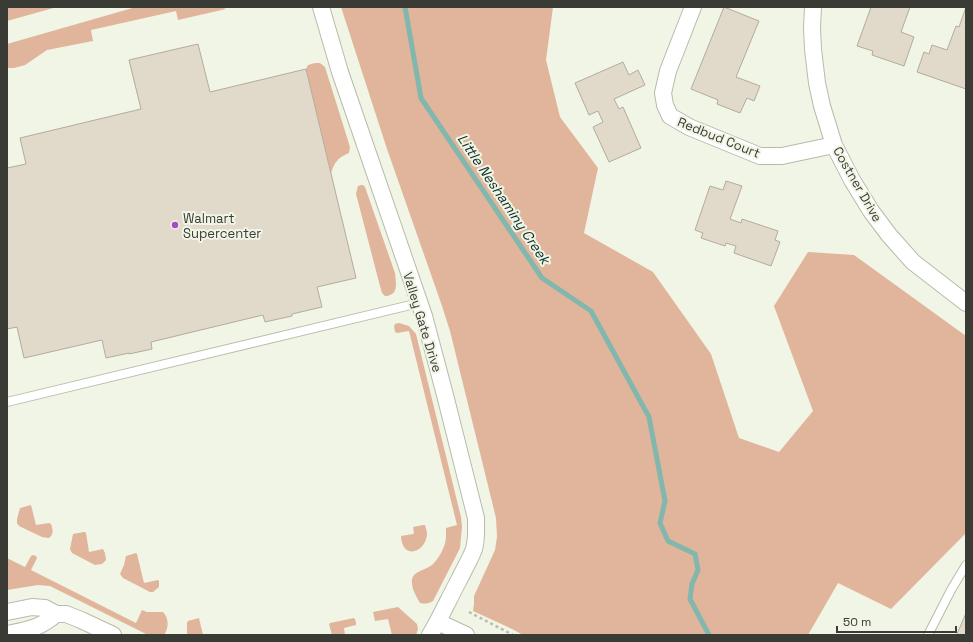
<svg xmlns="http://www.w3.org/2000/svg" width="973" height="642" viewBox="0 0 973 642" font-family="'Space Grotesk',sans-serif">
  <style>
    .green { fill: #e0b59b }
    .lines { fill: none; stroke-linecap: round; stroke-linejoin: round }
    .stream { stroke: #81b7ad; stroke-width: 5 }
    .building { fill: #e1d9ca; stroke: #b3ac9d }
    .lane-casing { stroke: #b7bbab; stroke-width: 10 }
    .street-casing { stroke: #b7bbab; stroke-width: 18 }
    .path { stroke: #b9bcaf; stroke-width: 2.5; stroke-dasharray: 3 3; stroke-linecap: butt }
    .lane { stroke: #fff; stroke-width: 8 }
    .street { stroke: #fff; stroke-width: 16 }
    .poi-dot { fill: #a051c1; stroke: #f1f5e5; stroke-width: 1.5 }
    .labels { text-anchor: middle; stroke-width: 4; stroke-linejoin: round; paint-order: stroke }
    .street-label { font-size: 13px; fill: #3a3b35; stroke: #f1f5e5 }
    .poi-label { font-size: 13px; fill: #3a3b35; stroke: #f1f5e5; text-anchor: start }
    .water-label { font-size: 14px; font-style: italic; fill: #0c312d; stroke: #f1f5e5 }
  </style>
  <rect width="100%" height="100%" fill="#f1f5e5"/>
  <!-- green -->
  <path class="green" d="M7,7H57L7,21Z
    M136,7H221L226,9L178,20L176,11L91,30L93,41L47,50L25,65L14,68H7V44Z
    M341,7H553L546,60L560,117L598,168L584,233L653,272L711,354L739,438L779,452L813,411L774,306L808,252L854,255L966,336V533L891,609L838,583L808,635H523L512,629L473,611L474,604V596L495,550L497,537L496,518L450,331L441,303L387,149Z
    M315,63H320L325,67L350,147L349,153C338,158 335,161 331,173L306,69L308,65Z
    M361,185H363L365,187L395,273C396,283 399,295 385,296L382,293L380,286L356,194L358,186Z
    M399,323L409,326L416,334L461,517L462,527L460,548L455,558L433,601C428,604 425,604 420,603C416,596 407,581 415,574C420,570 427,569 432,565C438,560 446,546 446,537C446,534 446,531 446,528L457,525L409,331L397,333L395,332L394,326L395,324Z
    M31,505L36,525L49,523L51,524C53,530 54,534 49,538L42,537L19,526L17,523V519L20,508Z
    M423,525H425C426,528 427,532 427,535C425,553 402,560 401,536L413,534L414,533L413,527Z
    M84,532H85L86,533L89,552L103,549L105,553L106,560L102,564L95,565L72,553L70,549L73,534Z
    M136,553L137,554L144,583L158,580L159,581V587L153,592H150L123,578L120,574L124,565L126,556Z
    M33,555L36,556L37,558L31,570L136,623L142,610L147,612H163C169,618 169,628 164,635H148L50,586L38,585L7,590V558L25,567L31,556Z
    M398,607L417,624L418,629L416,635H392L388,619L375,621L373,612Z
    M199,618L203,635H187V623L188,621Z
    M354,618C356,620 356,623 356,625L344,628L345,635H332L329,624L330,623Z"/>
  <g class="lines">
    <!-- stream -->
    <path class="stream" d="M405,7L421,98L542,278L591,311L649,417L665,501L660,523L668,541L695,554L698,570L692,584L690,599L709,635"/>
  </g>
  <!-- building -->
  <path class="building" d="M724,7L759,21L736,77L760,86L754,101L747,98L740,113L717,104L718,100L691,89Z
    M871,7H910L901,32L914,37L904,66L872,55L873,51L857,46Z
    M966,7V89L917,72L924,52L929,54L932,45L947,50L956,26L959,27Z
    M198,44L210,92L306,69L356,278L317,287L322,307L292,314V316L265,322L263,315L151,342L152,349L129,354V353L106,358L102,340L24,358L17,327L7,329V168L26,164L20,138L141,109L129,60Z
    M623,62L629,75L638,70L645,85L614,99L619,109L623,107L641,148L609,162L593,127L603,122L598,111L589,115L575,83Z
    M726,181L742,186L730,219L741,223L742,219L778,231L775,240L780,242L771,266L734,253L736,246L726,243L725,246L701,238L703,233L695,230L710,186L723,190Z
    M966,613V635H960L957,634Z"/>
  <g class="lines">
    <defs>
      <path id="lane" d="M7,402L419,303
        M928,635L951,590L966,565"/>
      <path id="street" d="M321,7L340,72L424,316L445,395L476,518C476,528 477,539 474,549C470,560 464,569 459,580C449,598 441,617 430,635
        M693,7L668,71L663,93L665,105L670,116L689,127L760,156H782L834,145
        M813,7L812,28L813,49L817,83L822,106L834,145L852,180L871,211L889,235L913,262L966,303
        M7,612L32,607L45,608L56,614H66L81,620L113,635
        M438,622L466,635
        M7,634C27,630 41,628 56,614"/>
    </defs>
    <!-- lane casing -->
    <use href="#lane" class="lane-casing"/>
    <!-- street casing -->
    <use href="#street" class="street-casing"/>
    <!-- path -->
    <path class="path" d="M469,612L513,635"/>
    <!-- lane -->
    <use href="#lane" class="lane"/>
    <!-- street -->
    <use href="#street" class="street"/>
  </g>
  <!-- markers -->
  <circle class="poi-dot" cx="175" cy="225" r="4"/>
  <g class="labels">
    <!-- street labels -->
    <g class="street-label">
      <text transform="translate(719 137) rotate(22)" y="5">Redbud Court</text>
      <text transform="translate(858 184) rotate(60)" y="5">Costner Drive</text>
      <text transform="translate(423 322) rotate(73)" y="5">Valley Gate Drive</text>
    </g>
    <!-- poi labels -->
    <g class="poi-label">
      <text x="183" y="223">Walmart<tspan x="183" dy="15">Supercenter</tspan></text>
    </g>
    <!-- water labels -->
    <g class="water-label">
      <text transform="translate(504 199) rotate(56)" y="5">Little Neshaminy Creek</text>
    </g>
  </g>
  <!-- border -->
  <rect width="973" height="642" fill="none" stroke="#3a3b35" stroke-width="16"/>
  <!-- scale -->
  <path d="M837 626v6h119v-6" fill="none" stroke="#3a3b35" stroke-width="2"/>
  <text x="843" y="626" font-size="12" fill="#3a3b35" stroke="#f1f5e5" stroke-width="3" paint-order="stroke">50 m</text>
</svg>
